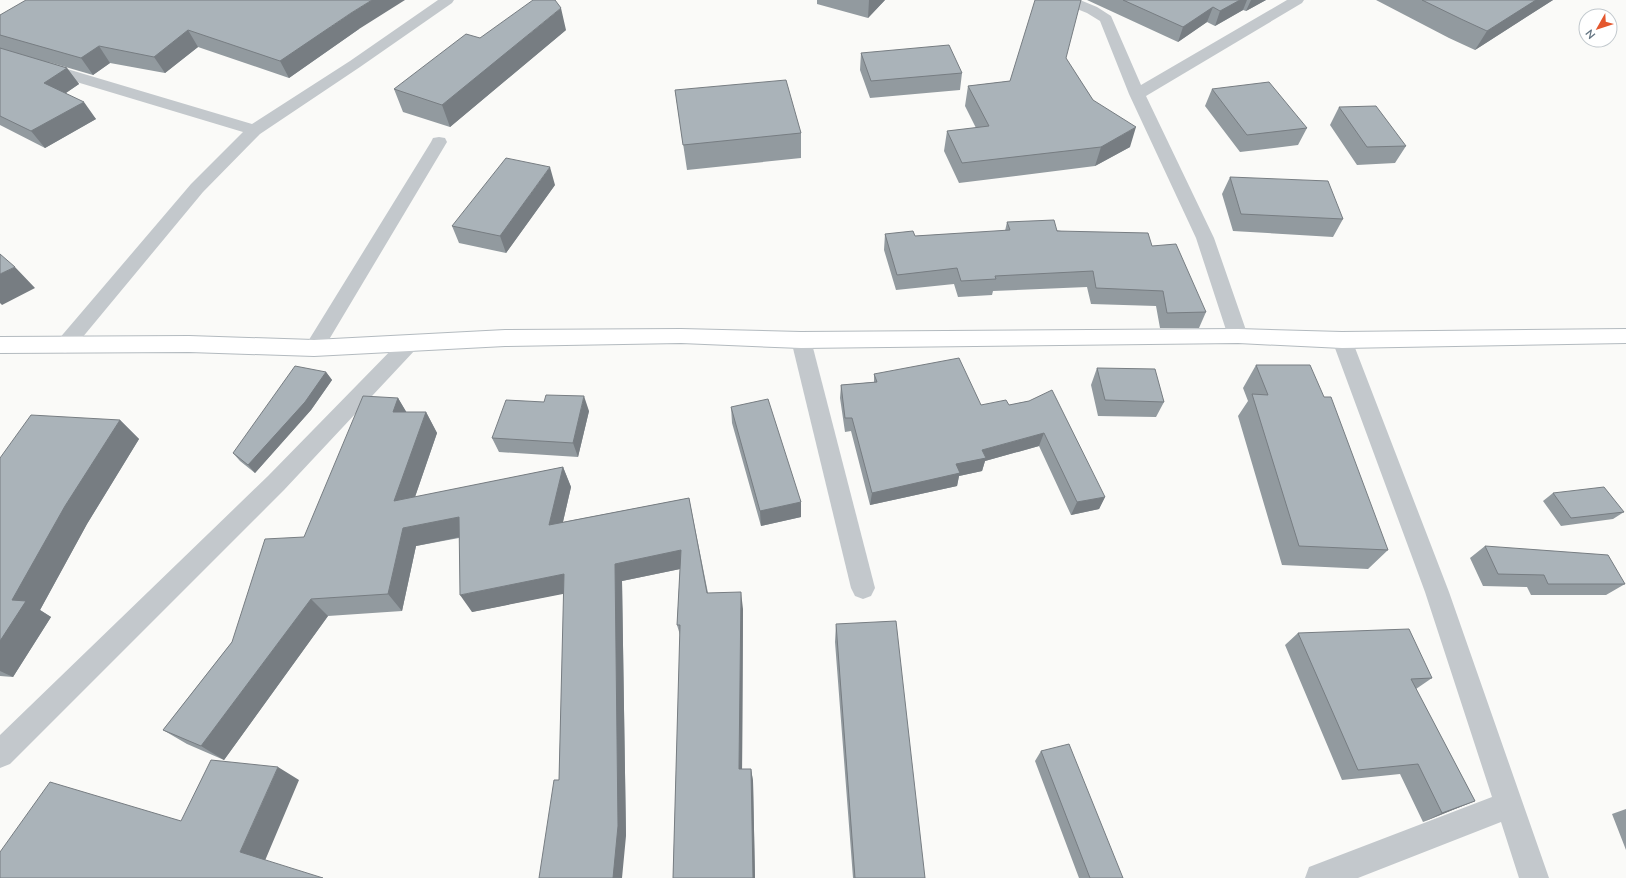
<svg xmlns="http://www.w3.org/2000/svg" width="1626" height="878" viewBox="0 0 1626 878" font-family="Mulish,sans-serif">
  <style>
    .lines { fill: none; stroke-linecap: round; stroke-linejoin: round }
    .secondary-casing { stroke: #b3babf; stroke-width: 2 }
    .lane { fill: #c3c8cc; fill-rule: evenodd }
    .street { fill: #c3c8cc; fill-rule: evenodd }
    .secondary { fill: #fff; fill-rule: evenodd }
    .wall { fill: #929a9f }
    .shaded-wall { fill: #777d82 }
    .building { fill: #aab3b9; stroke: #777d82 }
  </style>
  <rect width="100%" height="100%" fill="#fafaf8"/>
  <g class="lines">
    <defs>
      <path id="secondary" d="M681,329L801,332L1238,329L1342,332L1626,329V343L1342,348L1238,343L801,348L681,343L505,346L314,356L189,352L0,353V337L189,336L314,340L505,330Z"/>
    </defs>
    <!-- secondary casing -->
    <use href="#secondary" class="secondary-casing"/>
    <!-- lane -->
    <path class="lane" d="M801,333L808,335L811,340L875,588L871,596L863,599L855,596L851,588L791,340L794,335Z"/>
    <!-- street -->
    <path class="street" d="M438,0H454L452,3L360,67L260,134L203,192L72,350L65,353L58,350L55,345L58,340L191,184L243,132L0,59V49L252,124L350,61Z
      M1060,0H1080L1097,7L1111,16L1141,85L1287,0H1304L1302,3L1146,96L1214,238L1248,336L1245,341L1238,343L1231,341L1228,336L1196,238L1129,94L1100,21L1087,13L1062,3Z
      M439,137L445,138L447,142L321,353L314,356L307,353L304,348L307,343L431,142L433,138Z
      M1342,332L1349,335L1352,340L1449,592L1549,878H1519L1501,822L1358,878H1305L1309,867L1492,797L1425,592L1332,340L1335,335Z
      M409,336L416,339L419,344L416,349L284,490L10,764L0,768V735L268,476L402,339Z"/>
    <!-- secondary -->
    <use href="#secondary" class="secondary"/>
  </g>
  <!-- wall -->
  <path class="wall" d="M817,0H885L868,18L817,4Z
    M1087,0H1266L1246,11L1243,10L1215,26L1207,22L1178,42Z
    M1376,0H1553L1475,50L1449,38Z
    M0,15L359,29L289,78L198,47L165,73L110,63L93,75L45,61L67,68L79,84L66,93L96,119L45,148L0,125Z
    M566,30L450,127L403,112L394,89L480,38Z
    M861,53L962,73L960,90L870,98L860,70Z
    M1066,59L1093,100L1130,147L1095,166L959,183L944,151L947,131L976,128L965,106L968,86L1010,81Z
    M1212,89L1307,128L1298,145L1240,152L1205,106Z
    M675,90L801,133V158L687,170Z
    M1339,107L1406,146L1395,163L1357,165L1330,125Z
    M1230,177L1343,219L1333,237L1233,231L1222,194Z
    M555,185L506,253L459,243L452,226Z
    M1007,222L1152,246L1206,312L1199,328H1160L1156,306L1091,304L1087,287L993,291L992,295L958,297L954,284L896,290L884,250L885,234L915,236L1005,231Z
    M1256,365L1388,550L1368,569L1282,565L1238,416L1248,401L1243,388Z
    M1097,368L1164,402L1156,417L1098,416L1091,385Z
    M326,372L332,380L311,410L255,473L240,461L233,453Z
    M874,374L981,405H1009L1029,401L1105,497L1099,509L1071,515L1039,446L985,461L982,471L959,476L957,486L870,505L851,431L845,432L840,398L841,385L874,382Z
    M398,398L406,412H426L437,433L415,497L563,467L571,487L563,522L689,498L708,593L743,609L742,769H751L753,781L755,878H673L680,635L677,625L680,569L622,581L626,836L559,780L564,593L472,612L459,538L416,546L402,611L328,616L224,760L187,744L163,730L232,642L304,537Z
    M544,402L589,411L578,457L499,452L492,438Z
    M731,407L801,502V517L761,526L732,423Z
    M120,420L139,439L87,524L40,610L51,617L13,677L0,676V458Z
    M1553,493L1624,512L1613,519L1561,526L1543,501Z
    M1485,546L1625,584L1606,595H1531L1527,587L1483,586L1470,558Z
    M836,624L925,878H853L835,642Z
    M1298,633L1432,678L1416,689L1475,801L1455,809L1423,822L1400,774L1342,780L1285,645Z
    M1041,751L1123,878H1079L1035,761Z
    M1626,809V850L1612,814Z"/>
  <!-- shaded-wall -->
  <path class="shaded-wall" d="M372,0H405L359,29L289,78L280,61L351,13Z
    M869,0H885L868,18Z
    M1240,0H1247L1243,10L1215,26L1220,11Z
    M1251,0H1266L1246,11Z
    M1536,0H1553L1475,50L1487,31Z
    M1213,7L1207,22L1178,42L1183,27Z
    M561,8L566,30L450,127L442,105Z
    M188,30L198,47L165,73L154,57Z
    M99,46L110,63L93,75L81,58Z
    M67,68L79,84L57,99L44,83Z
    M84,102L96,119L45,148L31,131Z
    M1136,127L1130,147L1095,166L1101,147Z
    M550,167L555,185L506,253L500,236Z
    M15,267L35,288L2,305L0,303V274Z
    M326,372L332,380L311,410L255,473L248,465Z
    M584,396L589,411L578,457L573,443Z
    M398,398L410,418L393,412Z
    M426,412L437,433L407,520L394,501Z
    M120,420L139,439L87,524L40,610L51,617L13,677L0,671V641L12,600L65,506Z
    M1044,433L1039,446L985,461L982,471L959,476L957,486L870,505L872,493L956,464L982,450Z
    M563,467L571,487L558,543L549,525Z
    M1105,497L1099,509L1071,515L1077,502Z
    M801,502V517L761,526L760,511Z
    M459,517L470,535L416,546L402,611L388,594L403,528Z
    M681,550L685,568L622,581L626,836L622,878H613L615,564Z
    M564,574L573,592L472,612L460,595Z
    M741,592L743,609L742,782L739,769Z
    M311,599L328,616L224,760L201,746Z
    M278,767L299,780L264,863L240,852Z
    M751,769L753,781L755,878H753Z
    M1475,801L1455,809L1423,822L1442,813Z"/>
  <!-- building -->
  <path class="building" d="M26,0H372L351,13L280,61L188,30L154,57L99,46L81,58L0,35V15Z
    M533,0H555L561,8L442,105L394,89L466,34L480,38Z
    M1035,0H1081L1066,58L1093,100L1136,127L1101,147L962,163L947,131L989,126L968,86L1010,81Z
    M1123,0H1240L1220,11L1213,7L1183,27Z
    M1422,0H1536L1487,31L1461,19Z
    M949,45L962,73L871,81L861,53Z
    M0,48L67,68L44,83L84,102L31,131L0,116Z
    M786,80L801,133L683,145L675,90Z
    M1269,82L1307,128L1247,135L1212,89Z
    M1376,106L1406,146L1367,147L1339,107Z
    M506,158L550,167L500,236L452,226Z
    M1230,177L1328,181L1343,219L1241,214Z
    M1054,220L1057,231L1148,233L1152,246L1176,244L1206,312L1167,313L1163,291L1096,288L1093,271L995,276L996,279L961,281L957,268L897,275L885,234L913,231L915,236L1010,230L1007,222Z
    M0,254L15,267L0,274Z
    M959,358L981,405L1006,400L1009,405L1029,401L1052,390L1105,497L1077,502L1044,433L982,450L986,458L956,464L960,473L872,493L852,418H845L841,385L877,382L874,374Z
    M1256,365H1310L1324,397H1331L1388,550L1299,546L1252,394L1268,395Z
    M295,366L326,372L305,402L248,465L233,453Z
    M1097,368L1155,369L1164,402L1105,400Z
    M546,395L584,396L573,443L492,438L506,400L544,402Z
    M363,396L398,398L393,412H426L394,501L563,467L549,525L689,498L707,593L741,592L739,769H751L753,878H673L680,625H677L681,550L615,564L618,826L613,878H539L554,780H559L564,574L460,595L459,517L403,528L388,594L311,599L201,746L163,730L232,642L265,539L304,537Z
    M768,399L801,502L760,511L731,407Z
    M31,415L120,420L65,506L12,600L26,601L0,641V458Z
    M1604,487L1624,512L1571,518L1553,493Z
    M1485,546L1608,555L1625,584H1548L1544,575L1498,574Z
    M896,621L925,878H855L836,624Z
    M1409,629L1432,678L1411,679L1475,801L1442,813L1418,764L1358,770L1298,633Z
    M1069,744L1123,878H1090L1041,751Z
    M211,760L278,767L240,852L323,878H0V852L50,782L181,821Z"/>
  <!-- north arrow -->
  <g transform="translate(1598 28) rotate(231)"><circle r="19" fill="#ffffff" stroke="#c1c8cd"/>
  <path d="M0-3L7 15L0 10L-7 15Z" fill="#e4572e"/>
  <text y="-6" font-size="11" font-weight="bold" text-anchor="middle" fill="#657683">N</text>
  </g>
</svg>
